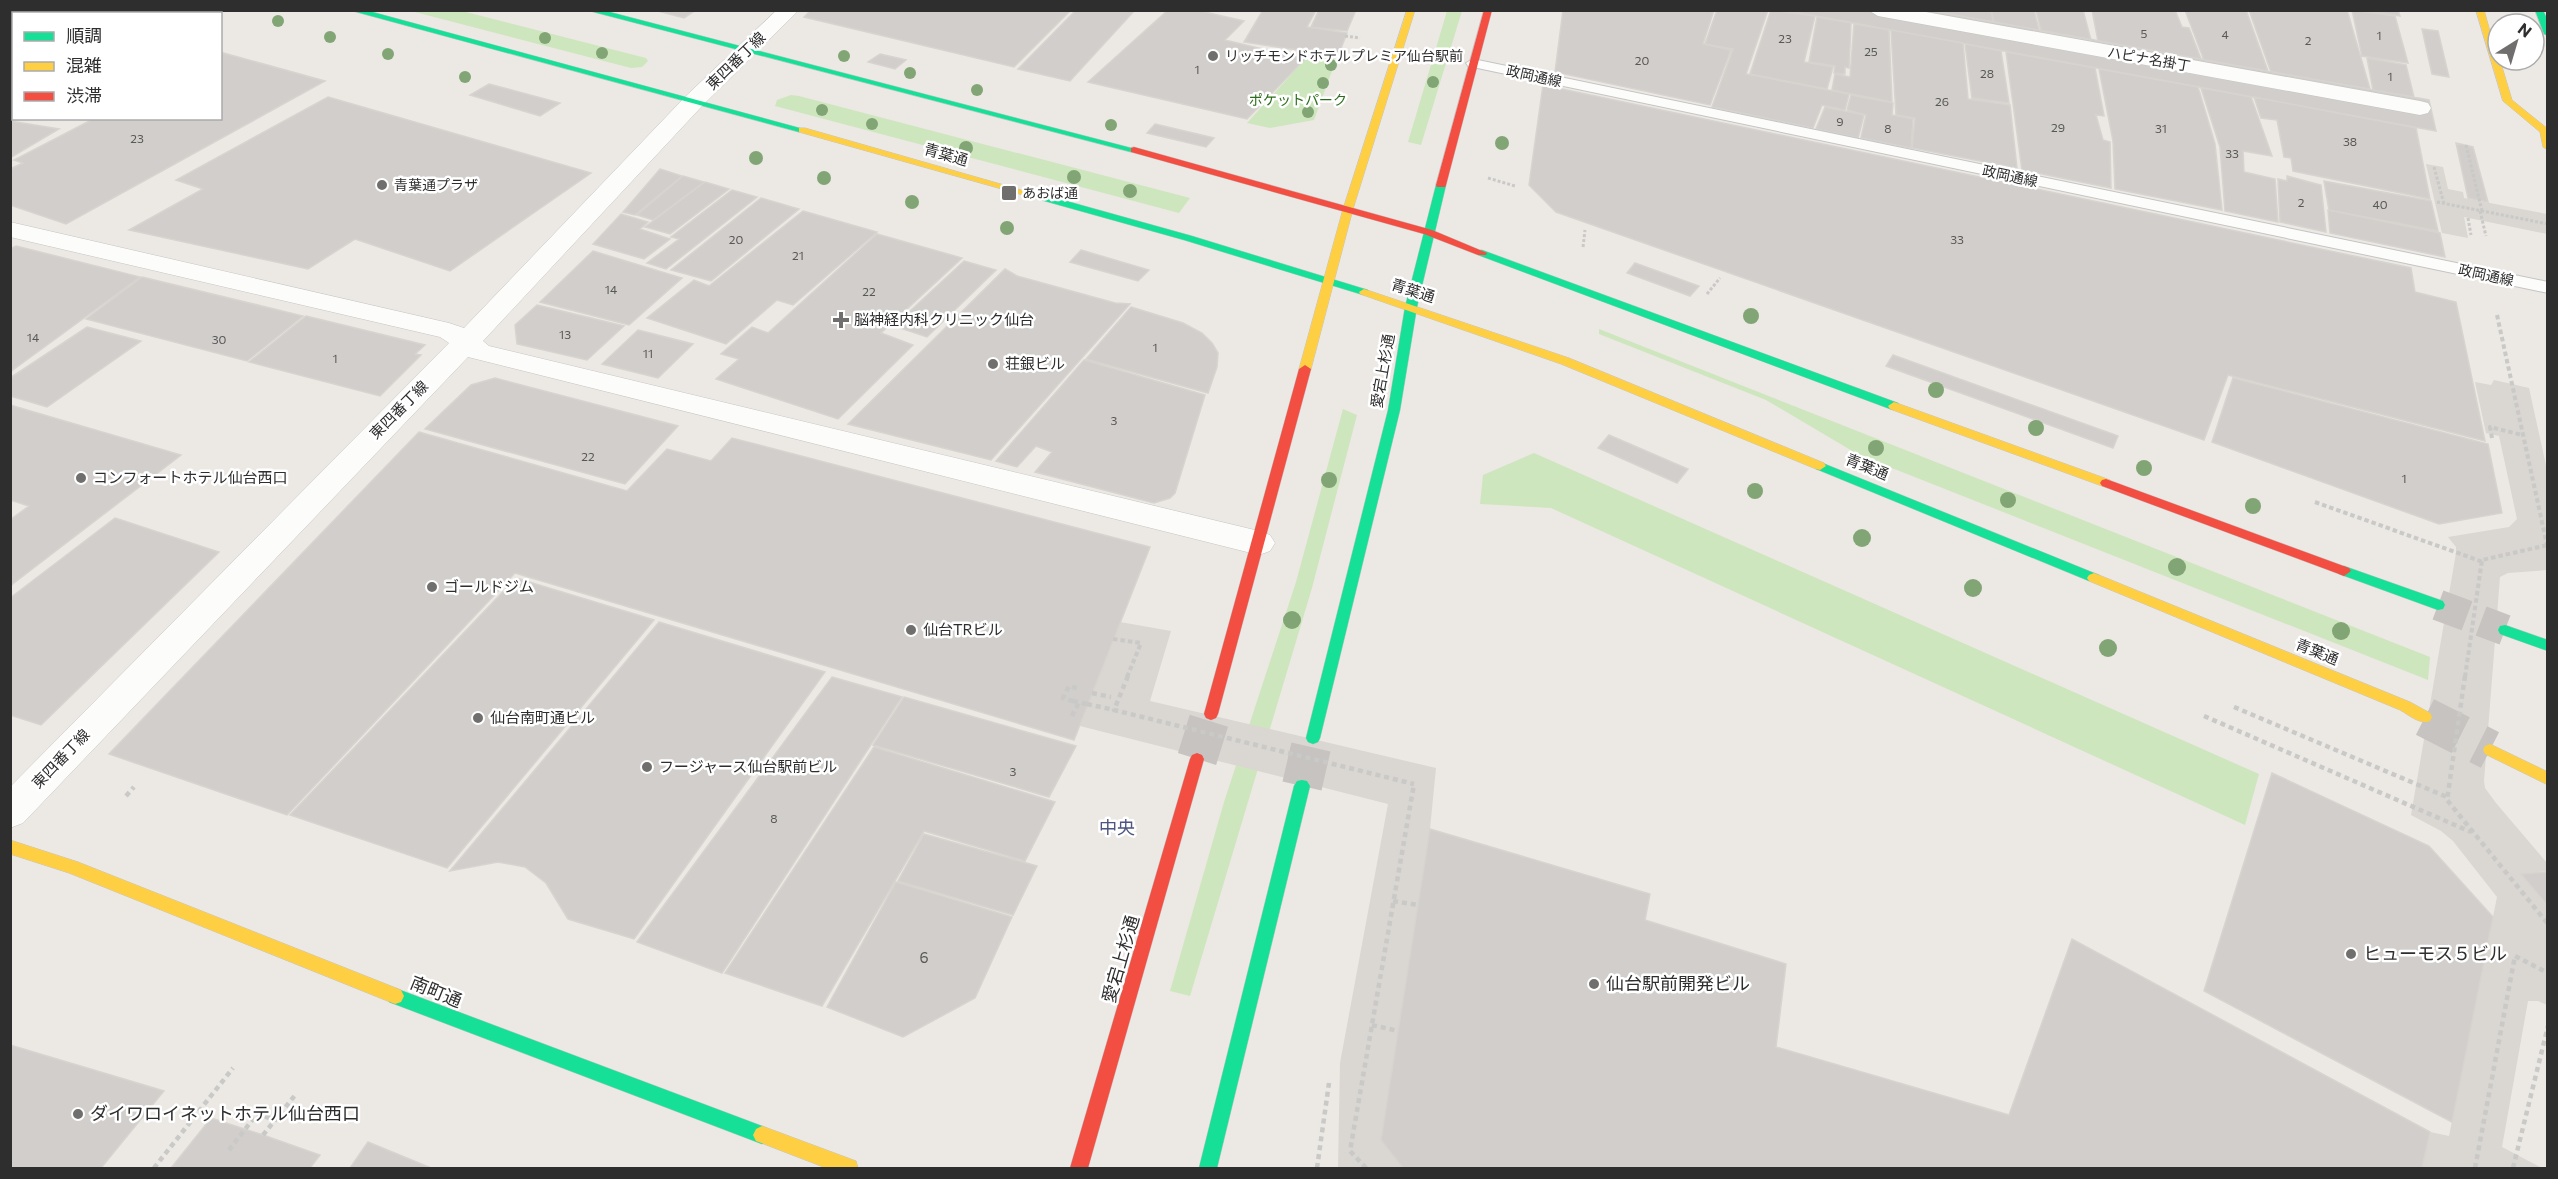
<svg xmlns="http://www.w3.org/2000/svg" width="2558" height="1179" viewBox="0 0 2558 1179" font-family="Commissioner,'Noto Sans JP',sans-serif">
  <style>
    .green { fill: #cee6be }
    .plaza { fill: #dad6d2 }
    .building { fill: #d1cecb; stroke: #d7d4d0; stroke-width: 1.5 }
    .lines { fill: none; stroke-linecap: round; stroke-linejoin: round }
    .secondary-tunnel-far1 { stroke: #c6c3c0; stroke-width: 31; stroke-dasharray: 31 15; stroke-linecap: butt }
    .secondary-tunnel { stroke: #c6c3c0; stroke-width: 40; stroke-dasharray: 40 20; stroke-linecap: butt }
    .lane-casing { stroke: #c5c4c5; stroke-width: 2 }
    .street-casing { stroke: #c5c4c5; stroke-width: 1 }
    .fast-casing { stroke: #c5c4c5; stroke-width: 1 }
    .slow-casing { stroke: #c5c4c5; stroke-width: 1 }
    .jam-casing { stroke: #c5c4c5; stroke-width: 1 }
    .path-far2 { stroke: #c9c9c8; stroke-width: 3; stroke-dasharray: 3 2; stroke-linecap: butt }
    .path-far1 { stroke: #c9c9c8; stroke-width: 4; stroke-dasharray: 4.5 3; stroke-linecap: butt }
    .path { stroke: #c9c9c8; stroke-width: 4.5; stroke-dasharray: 5 4; stroke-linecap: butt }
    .lane { fill: #fcfcfb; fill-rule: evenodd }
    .street { fill: #fcfcfb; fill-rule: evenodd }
    .fast { fill: #16e098; fill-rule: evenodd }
    .slow { fill: #ffcf43; fill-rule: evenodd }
    .jam { fill: #f24e42; fill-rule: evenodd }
    .path-bridge-far1 { stroke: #c9c9c8; stroke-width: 4; stroke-dasharray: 4.5 3; stroke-linecap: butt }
    .path-bridge { stroke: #c9c9c8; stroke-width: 4.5; stroke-dasharray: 5 4; stroke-linecap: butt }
    .tree { fill: #82a575 }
    .poi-dot { fill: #706f6e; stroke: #fff; stroke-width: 2 }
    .labels { text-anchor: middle; stroke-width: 5; stroke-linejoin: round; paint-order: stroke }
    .number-label { font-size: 12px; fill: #585857 }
    .far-poi-label { font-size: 14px; fill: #2e2e2e; stroke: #fff; text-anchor: start }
    .far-street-label { font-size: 14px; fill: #2e2e2e; stroke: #fff }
    .far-park-label { font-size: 14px; fill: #2c6e1b; stroke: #fff }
    .street-label { font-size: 15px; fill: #2e2e2e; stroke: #fff }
    .poi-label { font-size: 15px; fill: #2e2e2e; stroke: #fff; text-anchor: start }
    .near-number-label { font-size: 15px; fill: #585857 }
    .quarter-label { font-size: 18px; fill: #4d5680; stroke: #fff }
    .near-poi-label { font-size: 18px; fill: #2e2e2e; stroke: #fff; text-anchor: start }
    .near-street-label { font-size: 18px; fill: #2e2e2e; stroke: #fff }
  </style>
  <rect width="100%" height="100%" fill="#ece8e4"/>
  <!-- green -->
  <path class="green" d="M411,11H462L646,58L648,61L642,67L631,68Z
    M1447,11H1462L1421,145L1408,142Z
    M1308,56L1336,60L1314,120L1270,128L1247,123Z
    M791,95L799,96L1190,198L1179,213L775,106L777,100Z
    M1599,329L2430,657L2428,680L1859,455L1766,400L1599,334Z
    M1343,409L1357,415L1312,588L1190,996L1170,991L1224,802L1296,582Z
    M1534,453L2259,774L2245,825L1551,508L1480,504L1483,475Z"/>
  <!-- plaza -->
  <path class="plaza" d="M2426,164L2443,167L2448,189L2463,192L2464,198L2547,214V234L2464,217L2468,238L2442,233Z
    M2494,380L2529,388L2547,470V570L2508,573L2500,577L2484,781L2485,788L2496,803L2547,863V871L2521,874L2547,906V1005L2538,1001H2528L2502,1147L2542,1168H2422L2430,1132L2449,1136L2497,897L2453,841L2441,831L2411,815L2456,553V547L2448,537L2509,527L2517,519L2499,436L2486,433L2475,382L2491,385Z
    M1120,622L1171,631L1150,701L1436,768L1430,829L1381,1140L1403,1168H1338L1340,1063L1388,804L1080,726Z"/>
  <!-- building -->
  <path class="building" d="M10,10H92L87,14H14V58L10,60Z
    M654,10H696L684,18Z
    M811,10H1071L1014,67L804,17Z
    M1076,10H1135L1070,81L1018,69Z
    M1168,10H1196L1244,21L1225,40L1305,59L1247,119L1088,82Z
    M1263,10H1316L1307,27L1347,33L1338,56L1244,42Z
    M1319,10H1356L1347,31L1311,27Z
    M1563,10H1714L1703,44L1731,50L1710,105L1555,72Z
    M1717,10H1768L1746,74L1849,94L1845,110L1822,105L1813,128L1712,107L1733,49L1705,44Z
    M1771,10L1815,16L1804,62L1833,67L1827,89L1750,74Z
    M1784,10H1928L2429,100L2436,131Z
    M1928,10H1991L1993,22Z
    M1991,10H2034L2039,30L1994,22Z
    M2036,10H2083L2091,40L2041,31Z
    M2092,10H2175L2182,27L2189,28L2201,59L2098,41Z
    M2185,10H2246L2268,71L2204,60Z
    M2249,10H2347L2370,89L2271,72Z
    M2352,10L2395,16L2408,63L2362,56Z
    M2366,10H2398L2400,16Z
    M1817,17L1851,23L1849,68L1845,67V74L1834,73L1835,66L1809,62Z
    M1854,24L1889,30L1892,102L1832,90L1835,74L1850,77Z
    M2422,29L2438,31L2449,77L2432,74Z
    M1891,30L1963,43L1968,99L2010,105L2017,168L1912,148L1915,118L1896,115Z
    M1965,44L2001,51L2009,103L1972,98Z
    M220,52L325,81L66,224L10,205V169L23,163L14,160L95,118H220Z
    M2006,52L2095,68L2104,116L2096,115L2103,140L2110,142L2111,188L2022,170Z
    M880,54L906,60L895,69L868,62Z
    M2367,58L2406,65L2414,97L2373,90Z
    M2099,69L2198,87L2215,144L2222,210L2115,189L2113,141Z
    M489,84L560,103L540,116L470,95Z
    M1543,85L2411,268L2415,292L2456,302L2485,441L2228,375L2204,440L1556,212L1529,185Z
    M2201,88L2251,97L2272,156L2243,151L2244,172L2275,179L2278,222L2225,211L2220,147Z
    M1851,95L1893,103L1892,115L1913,119L1911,148L1861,138L1866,115L1847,110Z
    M328,97L591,173L450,271L355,239L308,269L129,230L203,189L176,180Z
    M2254,97L2416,128L2430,199L2293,171L2291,158L2284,157L2277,120L2261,118Z
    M1825,107L1864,115L1858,138L1816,129Z
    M10,121L59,129L10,158Z
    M1155,124L1214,138L1206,147L1147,133Z
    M2456,143L2473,147L2488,202L2468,198Z
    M660,169L682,176L635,215L623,212Z
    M683,176L704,182L653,220L637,215Z
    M2287,176L2321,185L2326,232L2280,222L2278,179L2287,181Z
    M2324,181L2431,201L2438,231L2329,210Z
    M705,182L729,189L670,234L645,227Z
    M732,190L757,197L666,269L647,263L679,239L671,237Z
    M761,198L799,209L711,281L671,270Z
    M2328,210L2440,233L2445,257L2330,233Z
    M803,211L877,232L793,305L777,300L726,344L647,318L694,280L709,286Z
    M621,214L648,222L640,229L670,239L644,259L593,244Z
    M877,234L962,258L881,333L913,345L838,419L716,379L739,359L721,354L752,327L768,333Z
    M16,246L140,277L10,372V249Z
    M1081,250L1149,270L1138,281L1070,262Z
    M593,251L682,278L629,325L540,302Z
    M964,261L996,270L927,337L894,326Z
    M1635,263L1699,286L1690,296L1627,273Z
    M1005,269L1017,276L1115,303L1130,304L991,460L848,424Z
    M142,277L303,316L247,361L86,319Z
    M537,305L624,326L587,360L517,344L515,325Z
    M1131,307L1183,323L1202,333L1212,343L1218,353L1217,367L1208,393L1086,359Z
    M306,316L425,345L415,354L421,355L380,396L249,362Z
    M87,327L141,341L47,407L10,396V378Z
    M638,330L693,344L658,378L602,364Z
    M1893,355L2118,436L2113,448L1886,366Z
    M1084,360L1205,395L1175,493L1170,498L1154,503L1035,472L1052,452L1036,446L1017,467L996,461Z
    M495,378L678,426L625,484L425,429L471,385Z
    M2233,378L2488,444L2502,513L2439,524L2212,442Z
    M10,405L181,455L10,586V520L29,506L10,500Z
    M419,432L627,491L667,449L711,461L732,438L1150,547L1074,740L515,573L287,815L109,754Z
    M1609,435L1688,469L1677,483L1598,448Z
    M115,518L219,552L41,725L10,715V598Z
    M516,578L654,620L447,868L290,815Z
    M659,622L825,672L634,939L568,919L546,883L525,867L498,862L450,871Z
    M832,677L902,697L722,973L637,942Z
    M904,697L1076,746L1049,797L873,745Z
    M874,747L1055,802L1025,861L924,831L822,1006L725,973Z
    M2272,773L2429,846L2493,917L2452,1122L2204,991Z
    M1430,829L1650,894L1645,920L1786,964L1776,1047L2009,1115L2072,939L2430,1132L2422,1168H1403L1381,1140Z
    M924,834L1037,866L1013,915L898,881Z
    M2546,872L2548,873V906L2521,874Z
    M896,882L1012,917L975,998L903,1037L827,1007Z
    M10,1045L164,1091L101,1168H10Z
    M211,1118L263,1135L320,1155L310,1168H171Z
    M368,1142L431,1168H350Z"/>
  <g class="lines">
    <!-- secondary-tunnel-far1 -->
    <path class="secondary-tunnel-far1" d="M2438,605L2505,630"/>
    <!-- secondary-tunnel -->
    <path class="secondary-tunnel" d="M2425,717L2490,750
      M1197,759L1211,714
      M1302,786L1313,738"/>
    <defs>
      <path id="lane" d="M1473,59L2548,282V293L1468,66L1466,63Z"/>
      <path id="street" d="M105,10H128L126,14H103Z
        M777,10H799L703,105L483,341L489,346L1259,531L1270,535L1275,543L1270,551L1259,555L468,357L23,823L10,828V787L449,343L440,337L10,237V222L449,323L464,328L687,95Z
        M1868,10H1915L2420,101L2428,103L2431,108L2428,113L2420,115L1878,16Z
        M10,67H14V81H10Z"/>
      <path id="fast" d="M349,10H365L807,130L799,132Z
        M586,10H602L1139,150L1131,152Z
        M2535,10H2543L2548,21V36L2544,34Z
        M1441,182L1446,185L1417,307L1400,410L1320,738L1318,742L1313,744L1308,742L1306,738L1388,410L1405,307L1436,185Z
        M1027,190L1192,236L1368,290L1369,292L1364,295L1360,294L1184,240L1023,195V191Z
        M1482,250L1898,403L1900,406L1894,410L1890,409L1478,255V251Z
        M1820,462L2099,575L2101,578L2099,581H2089L1816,469L1814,466Z
        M2344,566L2443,601L2445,605L2443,609L2438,610L2339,574L2337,571Z
        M2505,625L2548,640V651L2500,634L2498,630L2500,626Z
        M1302,780L1307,781L1310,786L1217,1168H1199L1294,786L1297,781Z
        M395,988L762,1126L768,1129L771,1135L768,1141L762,1144L389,1002L386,996L389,990Z"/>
      <path id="slow" d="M1407,10H1415L1353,209L1311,369L1309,372H1301L1299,369L1343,209Z
        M2476,10H2484L2498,60H2500L2512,100L2548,129V150L2543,147L2540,132L2503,101Z
        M799,128H805L1032,193L1031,195H1023L799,132Z
        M1364,289L1569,358L1824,463L1826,466L1820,470L1816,469L1561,364L1360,294L1359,292Z
        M1894,402L2110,480L2112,483L2110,486H2102L1890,409L1888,406Z
        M2094,573L2410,702L2430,713L2432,717L2430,721C2420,725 2409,715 2400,710L2089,581L2087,578L2089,575Z
        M2490,744L2548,772V785L2485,754L2483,750L2485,746Z
        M10,840L78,862L401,990L404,996L401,1002L395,1004L69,873L10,854Z
        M762,1126L856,1161L858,1168H826L756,1141L753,1135L756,1129Z"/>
      <path id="jam" d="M1484,10H1492L1446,185L1445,187H1437L1436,185Z
        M1134,147L1432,230L1487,253L1486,255H1478L1424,234L1131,152V148Z
        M1305,365L1311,369L1218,714L1216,718L1211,720L1206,718L1204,714L1299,369Z
        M2106,479L2349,568L2351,571L2344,576L2339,574L2102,486L2100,483L2102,480Z
        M1197,753L1202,755L1204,759L1088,1168H1070L1190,759L1192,755Z"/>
    </defs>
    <!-- lane casing -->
    <use href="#lane" class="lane-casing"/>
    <!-- street casing -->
    <use href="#street" class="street-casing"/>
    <!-- fast casing -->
    <use href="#fast" class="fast-casing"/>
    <!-- slow casing -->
    <use href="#slow" class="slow-casing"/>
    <!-- jam casing -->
    <use href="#jam" class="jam-casing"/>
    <!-- path-far2 -->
    <path class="path-far2" d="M1345,36L1360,38
      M2466,145L2482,211
      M2434,167L2444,204
      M1488,178L1515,186
      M2437,202L2548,224
      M2480,211L2486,236
      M2468,218L2471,235
      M1583,247L1585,230
      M1707,294L1720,278"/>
    <!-- path-far1 -->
    <path class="path-far1" d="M2497,315L2547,545
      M2315,502L2483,562
      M1113,639L1141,643"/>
    <!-- path -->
    <path class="path" d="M1092,693L1111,697
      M1073,701L1063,698L1069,686L1080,689
      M1087,704L1114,710
      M2234,707L2447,797
      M1072,716L1079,702
      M2204,716L2471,832
      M126,796L134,787
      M1393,901L1418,905
      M1372,1025L1398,1031
      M263,1135L296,1094
      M229,1150L257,1114L275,1120
      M154,1168L233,1068
      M1317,1168L1329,1083
      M1366,1168L1350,1151L1414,784
      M2475,1168L2515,956L2548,973
      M2513,1168L2548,1026"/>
    <!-- lane -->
    <use href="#lane" class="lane"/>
    <!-- street -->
    <use href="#street" class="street"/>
    <!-- fast -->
    <use href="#fast" class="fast"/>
    <!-- slow -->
    <use href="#slow" class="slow"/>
    <!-- jam -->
    <use href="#jam" class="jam"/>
    <!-- path-bridge-far1 -->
    <path class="path-bridge-far1" d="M2492,438L2490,427L2522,435
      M1127,677L1141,643
      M2465,677L2482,560L2548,545"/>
    <!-- path-bridge -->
    <path class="path-bridge" d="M1128,676L1114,710L1414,784
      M2465,676L2447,800L2548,924
      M1073,701L1087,704"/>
  </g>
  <!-- trees -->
  <g class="tree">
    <circle cx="278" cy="21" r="6"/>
    <circle cx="330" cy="37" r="6"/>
    <circle cx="545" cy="38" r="6"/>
    <circle cx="602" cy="53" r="6"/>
    <circle cx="388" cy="54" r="6"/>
    <circle cx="844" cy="56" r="6"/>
    <circle cx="1331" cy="65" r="6"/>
    <circle cx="910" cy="73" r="6"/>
    <circle cx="465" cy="77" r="6"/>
    <circle cx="1433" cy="82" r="6"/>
    <circle cx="1323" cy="83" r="6"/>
    <circle cx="977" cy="90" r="6"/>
    <circle cx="822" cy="110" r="6"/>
    <circle cx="1308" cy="112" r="6"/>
    <circle cx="872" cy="124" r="6"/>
    <circle cx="1111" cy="125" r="6"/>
    <circle cx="1502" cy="143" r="7"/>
    <circle cx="966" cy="148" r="7"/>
    <circle cx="756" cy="158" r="7"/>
    <circle cx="1074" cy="177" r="7"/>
    <circle cx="824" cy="178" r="7"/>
    <circle cx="1130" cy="191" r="7"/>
    <circle cx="912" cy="202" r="7"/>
    <circle cx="1007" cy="228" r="7"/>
    <circle cx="1751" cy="316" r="8"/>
    <circle cx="1936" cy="390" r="8"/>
    <circle cx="2036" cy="428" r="8"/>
    <circle cx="1876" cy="448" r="8"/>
    <circle cx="2144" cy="468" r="8"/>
    <circle cx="1329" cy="480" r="8"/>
    <circle cx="1755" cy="491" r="8"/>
    <circle cx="2008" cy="500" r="8"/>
    <circle cx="2253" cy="506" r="8"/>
    <circle cx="1862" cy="538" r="9"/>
    <circle cx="2177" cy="567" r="9"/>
    <circle cx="1973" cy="588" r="9"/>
    <circle cx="1292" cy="620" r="9"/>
    <circle cx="2341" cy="631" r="9"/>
    <circle cx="2108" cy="648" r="9"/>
  </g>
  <!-- markers -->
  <g class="poi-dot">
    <circle cx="1213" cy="56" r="6"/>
    <circle cx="382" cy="185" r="6"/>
    <rect x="1001" y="185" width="16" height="16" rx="3"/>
    <path d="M838 311h6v6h6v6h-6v6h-6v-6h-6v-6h6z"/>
    <circle cx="993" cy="364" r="6"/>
    <circle cx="81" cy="478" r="6"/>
    <circle cx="432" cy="587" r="6"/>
    <circle cx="911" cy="630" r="6"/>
    <circle cx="478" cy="718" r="6"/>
    <circle cx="647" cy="767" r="6"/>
    <circle cx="2351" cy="954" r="6"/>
    <circle cx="1594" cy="984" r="6"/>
    <circle cx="78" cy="1114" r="6"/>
  </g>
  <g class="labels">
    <!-- number labels -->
    <g class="number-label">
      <text x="2144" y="38">5</text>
      <text x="2225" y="39">4</text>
      <text x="2379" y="40">1</text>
      <text x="1785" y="43">23</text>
      <text x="2308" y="45">2</text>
      <text x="1871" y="56">25</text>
      <text x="1642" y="65">20</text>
      <text x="1197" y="74">1</text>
      <text x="1987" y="78">28</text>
      <text x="2390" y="81">1</text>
      <text x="1942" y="106">26</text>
      <text x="1840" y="126">9</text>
      <text x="2058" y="132">29</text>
      <text x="1888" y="133">8</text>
      <text x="2161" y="133">31</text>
      <text x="137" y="143">23</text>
      <text x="2350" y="146">38</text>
      <text x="2232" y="158">33</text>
      <text x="2301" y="207">2</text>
      <text x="2380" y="209">40</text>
      <text x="736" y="244">20</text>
      <text x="1957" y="244">33</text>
      <text x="798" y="260">21</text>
      <text x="611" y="294">14</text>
      <text x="869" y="296">22</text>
      <text x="565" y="339">13</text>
      <text x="33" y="342">14</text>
      <text x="219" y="344">30</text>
      <text x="1155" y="352">1</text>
      <text x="648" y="358">11</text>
      <text x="335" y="363">1</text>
      <text x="1114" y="425">3</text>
      <text x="588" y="461">22</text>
      <text x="2404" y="483">1</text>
      <text x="1013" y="776">3</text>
      <text x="774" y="823">8</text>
    </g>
    <!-- far-poi labels -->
    <g class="far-poi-label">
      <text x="1225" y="61">リッチモンドホテルプレミア仙台駅前</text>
      <text x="394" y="190">青葉通プラザ</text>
      <text x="1022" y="198">あおば通</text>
    </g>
    <!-- far-street labels -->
    <g class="far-street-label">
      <text transform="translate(2149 59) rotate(10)" y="5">ハピナ名掛丁</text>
      <text transform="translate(1534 76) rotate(12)" y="5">政岡通線</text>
      <text transform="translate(2010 176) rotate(12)" y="5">政岡通線</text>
      <text transform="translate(2486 275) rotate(12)" y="5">政岡通線</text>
    </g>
    <!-- far-park labels -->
    <g class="far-park-label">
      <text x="1298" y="105">ポケットパーク</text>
    </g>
    <!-- street labels -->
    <g class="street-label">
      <text transform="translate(736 61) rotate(-44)" y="5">東四番丁線</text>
      <text transform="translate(946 155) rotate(16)" y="5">青葉通</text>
      <text transform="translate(1413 291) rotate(18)" y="5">青葉通</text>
      <text transform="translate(1383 371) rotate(-80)" y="5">愛宕上杉通</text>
      <text transform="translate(399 410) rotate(-45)" y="5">東四番丁線</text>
      <text transform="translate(1867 467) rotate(22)" y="5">青葉通</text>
      <text transform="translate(2317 652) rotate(22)" y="5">青葉通</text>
      <text transform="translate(61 759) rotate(-46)" y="5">東四番丁線</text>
    </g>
    <!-- poi labels -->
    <g class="poi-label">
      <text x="854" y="325">脳神経内科クリニック仙台</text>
      <text x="1005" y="369">荘銀ビル</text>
      <text x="93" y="483">コンフォートホテル仙台西口</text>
      <text x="444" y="592">ゴールドジム</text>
      <text x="923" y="635">仙台TRビル</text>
      <text x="490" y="723">仙台南町通ビル</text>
      <text x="659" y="772">フージャース仙台駅前ビル</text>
    </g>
    <!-- near-number labels -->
    <g class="near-number-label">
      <text x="924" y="963">6</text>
    </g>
    <!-- quarter labels -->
    <g class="quarter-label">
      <text x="1117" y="834">中央</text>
    </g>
    <!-- near-poi labels -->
    <g class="near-poi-label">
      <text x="2363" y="960">ヒューモス５ビル</text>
      <text x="1606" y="990">仙台駅前開発ビル</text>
      <text x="90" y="1120">ダイワロイネットホテル仙台西口</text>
    </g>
    <!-- near-street labels -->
    <g class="near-street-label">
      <text transform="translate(1121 959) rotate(-74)" y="6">愛宕上杉通</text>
      <text transform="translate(436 992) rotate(22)" y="6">南町通</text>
    </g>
  </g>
  <!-- border -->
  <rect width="2558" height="1179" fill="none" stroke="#2e2e2e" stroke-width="24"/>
  <!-- legend -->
  <rect x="12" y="12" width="210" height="108" fill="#ffffff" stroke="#ababab" stroke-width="1.5"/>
  <rect x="24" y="32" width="30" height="9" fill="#16e098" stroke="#ababab" stroke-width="1.5"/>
  <text x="66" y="42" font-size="18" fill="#2e2e2e">順調</text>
  <rect x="24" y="62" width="30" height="9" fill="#ffcf43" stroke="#ababab" stroke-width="1.5"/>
  <text x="66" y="72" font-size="18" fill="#2e2e2e">混雑</text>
  <rect x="24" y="92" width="30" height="9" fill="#f24e42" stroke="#ababab" stroke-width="1.5"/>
  <text x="66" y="102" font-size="18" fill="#2e2e2e">渋滞</text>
  <!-- north arrow -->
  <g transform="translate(2516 42) rotate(37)"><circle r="28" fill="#ffffff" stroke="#ababab" stroke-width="1.5"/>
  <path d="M0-4.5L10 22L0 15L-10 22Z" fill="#706f6e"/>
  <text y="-9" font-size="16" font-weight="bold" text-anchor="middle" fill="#2e2e2e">N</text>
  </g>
</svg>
